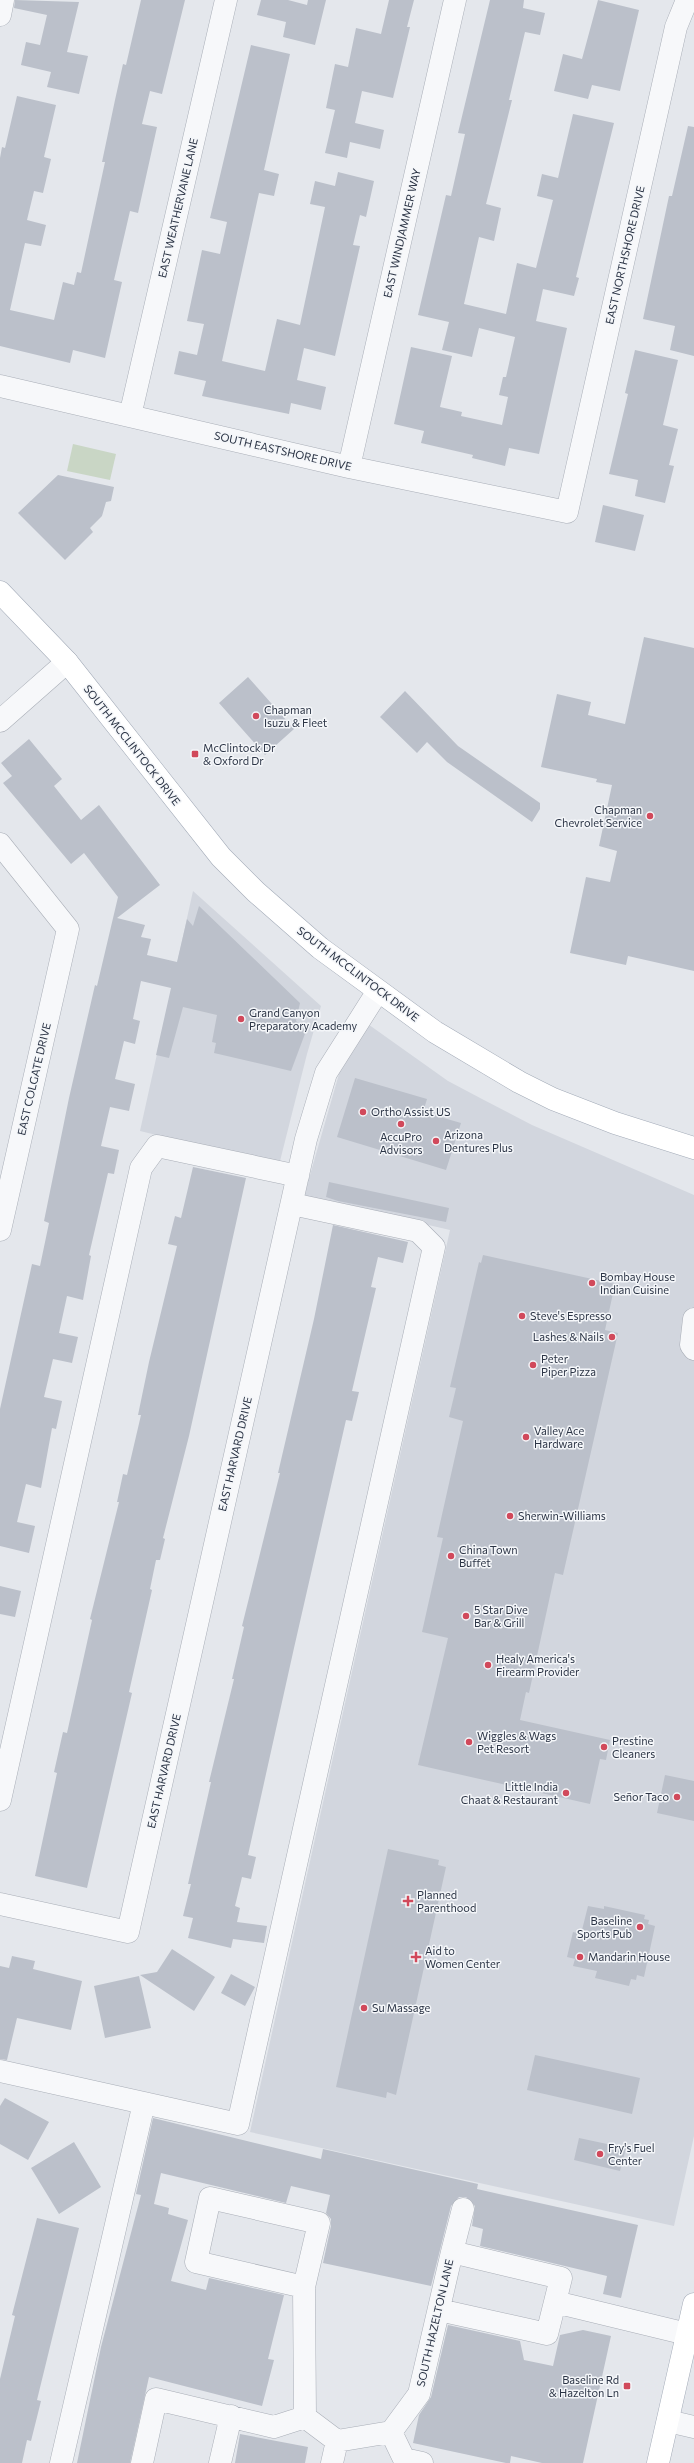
<svg xmlns="http://www.w3.org/2000/svg" width="694" height="2463" viewBox="0 0 694 2463" font-family="Commissioner,sans-serif">
  <style>
    .built { fill: #d2d6de }
    .green { fill: #c9d6c5 }
    .building { fill: #bbc0ca }
    .lines { fill: none; stroke-linecap: round; stroke-linejoin: round }
    .minor-casing { stroke: #a9aeb7; stroke-width: 23 }
    .major-casing { stroke: #a3abb8; stroke-width: 23 }
    .minor { stroke: #f7f8fa; stroke-width: 22 }
    .major { stroke: #fff; stroke-width: 22 }
    .poi-dot { fill: #d1495b; stroke: #f4f6f9; stroke-width: 1.5 }
    .labels { text-anchor: middle; stroke-width: 3; stroke-linejoin: round; paint-order: stroke }
    .street-label { font-size: 11px; fill: #2b3445; stroke: #f4f6f9 }
    .poi-label { font-size: 11px; fill: #2b3445; stroke: #f4f6f9; text-anchor: start }
  </style>
  <rect width="100%" height="100%" fill="#e4e7ec"/>
  <!-- built -->
  <path class="built" d="M193,891L321,1006L307,1054L279,1165L140,1131Z
    M365,1022L448,1081L482,1099L532,1125L694,1195V2136L674,2226L250,2132L450,1230L304,1196L341,1067Z"/>
  <!-- green -->
  <path class="green" d="M73,444L116,454L110,480L67,471Z"/>
  <!-- building -->
  <path class="building" d="M15,0L79,2L67,52L88,56L79,94L47,87L51,72L21,65L26,42L40,45L47,15L14,8Z
    M141,0H185L162,94L150,91L142,124L157,127L138,213L130,211L114,280L122,282L105,358L73,350L70,363L0,346V158L2,147L5,148L17,96L56,105L44,157L51,159L43,193L34,191L27,220L46,225L41,246L25,243L10,310L54,320L63,282L74,285L77,272L81,273L105,162H102L115,100L123,64L126,65Z
    M261,0H288L307,5L308,0H326L315,45L283,37L286,22L257,15Z
    M389,0H414L407,27H410L393,98L362,91L355,123L384,130L380,149L350,142L347,158L325,153L335,110L326,108L335,64L348,67L356,28L381,34Z
    M490,0H524L523,8L545,13L540,35L525,32L509,100H512L486,204L501,208L494,241L479,237L464,304L506,314L517,263L536,268L553,200L537,196L542,174L558,178L573,114L614,123L576,277L579,278L574,296L543,289L536,321L567,328L539,454L509,448L505,466L472,458L473,455L421,443L424,431L394,424L411,347L452,356L440,407L462,412L461,416L502,425L508,397L499,395L503,377H506L515,337L479,328L472,357L442,350L449,322L418,315L446,195L451,196L465,134L458,133Z
    M598,0L639,10L620,91L592,85L588,99L554,91L563,54L582,59Z
    M251,45L290,54L264,170L279,174L274,196L259,193L222,361L265,371L277,319L300,325L325,207L310,204L315,181L335,186L338,172L374,181L366,217L360,215L353,245L360,246L335,356L304,348L297,380L326,387L321,410L291,403L289,414L202,396L206,381L174,374L179,351L197,355L204,324L187,321L202,250L220,254L227,222L210,218Z
    M688,126L694,127V356L670,350L675,326L643,319L669,196H672Z
    M635,350L678,360L663,425L678,429L669,465L674,466L665,503L635,496L638,480L609,474L628,394L625,393Z
    M58,475L114,487L111,501L106,502L102,516L90,528L93,532L65,560L18,513Z
    M603,505L644,515L635,551L595,542Z
    M644,637L694,648V971L628,956L626,965L570,953L586,877L610,882L617,851L599,846L612,785L596,782L597,779L541,767L557,694L591,702L588,715L625,724Z
    M248,677L294,729L265,755L219,703Z
    M405,691L458,746L540,803V809L532,822L447,762L427,742L417,753L380,717Z
    M29,739L62,779L54,786L81,820L99,805L160,885L117,918L145,925L141,937L151,939L147,955L177,962L187,919L193,926L199,906L300,1003L296,1021L306,1031L291,1071L214,1053L216,1043L212,1042L217,1015L183,1007L169,1058L156,1055L171,988L141,981L133,1019L140,1021L135,1044L124,1041L115,1079L135,1084L129,1111L110,1107L101,1146L119,1150L114,1174L108,1173L89,1255L91,1256L83,1300L67,1296L59,1333L78,1337L72,1363L53,1359L44,1397L62,1401L56,1429L52,1428L41,1488L26,1484L17,1522L35,1526L29,1553L0,1546V1409L32,1264L40,1266L49,1223L44,1221L69,1098L95,985L97,986L118,897L84,853L71,864L3,783L12,776L1,763Z
    M355,1078L427,1099L423,1112L461,1123L446,1170L337,1137Z
    M193,1167L246,1178L189,1436L163,1538L165,1539L160,1560H156L150,1589L152,1590L129,1692L132,1693L87,1888L35,1876L57,1773L54,1772L63,1732L67,1733L92,1620L90,1619L119,1502H117L123,1474L127,1475L141,1415H138L149,1362L177,1246L168,1244L175,1216L181,1218Z
    M329,1182L449,1208L446,1222L338,1201L326,1197Z
    M333,1225L408,1242L403,1263L378,1257L371,1287L376,1288L352,1391L359,1392L352,1421L346,1420L294,1648L248,1855L256,1857L251,1879L242,1877L235,1906L240,1908L237,1922L267,1926L264,1943L233,1939L231,1948L188,1938L193,1918L183,1916L191,1884H188L211,1782H209L234,1679H232L244,1627L242,1626L280,1473H278L314,1319Z
    M483,1255L615,1284L605,1330L618,1333L563,1575L555,1573L529,1693L526,1692L520,1720L610,1740L606,1760L600,1759L590,1804L418,1765L448,1638L422,1632L443,1538L437,1537L463,1421L449,1417L456,1388L450,1387L479,1262L481,1263Z
    M0,1586L21,1591L15,1617L0,1614Z
    M665,1775L694,1781V1821L657,1813Z
    M388,1849L439,1860L438,1865L446,1867L396,2095L387,2092L386,2098L336,2087Z
    M588,1906L604,1909V1906L645,1915L644,1919L649,1920L648,1924L655,1926L644,1977L637,1975L636,1980L631,1979L629,1986L595,1978L597,1971L573,1966L575,1959L567,1957L573,1932L581,1934Z
    M172,1949L215,1977L194,2011L140,1975L157,1972Z
    M12,1956L35,1961L33,1969L82,1981L71,2030L17,2018L7,2060L0,2059V1966L9,1968Z
    M231,1974L255,1987L245,2006L221,1993Z
    M139,1976L151,2028L105,2038L94,1986Z
    M535,2055L640,2078L632,2114L527,2090Z
    M5,2098L49,2122L28,2160L0,2144V2106Z
    M153,2118L321,2159L323,2149L478,2184L477,2189L638,2225L621,2298L603,2294L607,2276L480,2246L483,2229L472,2226L475,2206L466,2197H459L451,2206L431,2286L323,2263L331,2226V2219L326,2213L330,2195L291,2186L286,2203L161,2173L154,2204L169,2208L168,2214L188,2220L171,2281L206,2290L209,2278L284,2295L268,2359L274,2360L262,2406L149,2377L130,2463H77L101,2347L141,2195L136,2194Z
    M579,2138L626,2148L620,2171L574,2160Z
    M74,2142L101,2187L59,2214L31,2168Z
    M37,2218L79,2228L37,2400L41,2401L31,2441L27,2440L22,2463H0V2379L15,2316L12,2315Z
    M448,2325L520,2341L524,2360L553,2366L560,2335L583,2330L611,2336L583,2463H542L511,2456L510,2463H506L413,2443L419,2415L431,2397Z
    M240,2434L308,2447L305,2463H235Z"/>
  <g class="lines">
    <defs>
      <path id="minor" d="M0,15L3,0
        M0,386L349,467L567,512L676,27L687,0
        M130,416L226,0
        M349,467L455,0
        M0,721L67,662
        M0,844L68,929L0,1230
        M694,1319L691,1345L694,1349
        M0,1800L141,1168L157,1146L298,1176
        M0,1904L128,1932L306,1139L326,1073L378,991
        M0,2071L238,2124L434,1247L418,1231L292,1204
        M452,2252L463,2209
        M304,2287L196,2262L210,2198L319,2223L304,2287L305,2417L337,2441L391,2432L419,2394L452,2252L561,2278L555,2302L687,2334
        M439,2310L547,2334L555,2302
        M668,2421L694,2427
        M391,2432L404,2459L422,2463
        M61,2463L144,2103
        M142,2463L156,2399L274,2427L305,2417
        M220,2463L231,2416
        M332,2463L337,2441"/>
      <path id="major" d="M0,592L67,662L221,857L256,892L320,948L435,1032L519,1082L553,1099L615,1123L694,1148
        M658,2463L694,2304"/>
    </defs>
    <!-- minor casing -->
    <use href="#minor" class="minor-casing"/>
    <!-- major casing -->
    <use href="#major" class="major-casing"/>
    <!-- minor -->
    <use href="#minor" class="minor"/>
    <!-- major -->
    <use href="#major" class="major"/>
  </g>
  <!-- markers -->
  <g class="poi-dot">
    <circle cx="256" cy="716" r="4"/>
    <rect x="191" y="750" width="8" height="8" rx="2"/>
    <circle cx="650" cy="816" r="4"/>
    <circle cx="241" cy="1019" r="4"/>
    <circle cx="363" cy="1112" r="4"/>
    <circle cx="401" cy="1124" r="4"/>
    <circle cx="436" cy="1141" r="4"/>
    <circle cx="592" cy="1283" r="4"/>
    <circle cx="522" cy="1316" r="4"/>
    <circle cx="612" cy="1337" r="4"/>
    <circle cx="533" cy="1365" r="4"/>
    <circle cx="526" cy="1437" r="4"/>
    <circle cx="510" cy="1516" r="4"/>
    <circle cx="451" cy="1556" r="4"/>
    <circle cx="466" cy="1616" r="4"/>
    <circle cx="488" cy="1665" r="4"/>
    <circle cx="469" cy="1742" r="4"/>
    <circle cx="604" cy="1747" r="4"/>
    <circle cx="566" cy="1793" r="4"/>
    <circle cx="677" cy="1797" r="4"/>
    <path d="M406 1895h4v4h4v4h-4v4h-4v-4h-4v-4h4z"/>
    <circle cx="640" cy="1927" r="4"/>
    <path d="M414 1951h4v4h4v4h-4v4h-4v-4h-4v-4h4z"/>
    <circle cx="580" cy="1957" r="4"/>
    <circle cx="364" cy="2008" r="4"/>
    <circle cx="600" cy="2154" r="4"/>
    <rect x="623" y="2382" width="8" height="8" rx="2"/>
  </g>
  <g class="labels">
    <!-- street labels -->
    <g class="street-label">
      <text transform="translate(178 208) rotate(-77)" y="4">EAST WEATHERVANE LANE</text>
      <text transform="translate(402 233) rotate(-77)" y="4">EAST WINDJAMMER WAY</text>
      <text transform="translate(625 255) rotate(-77)" y="4">EAST NORTHSHORE DRIVE</text>
      <text transform="translate(283 451) rotate(13)" y="4">SOUTH EASTSHORE DRIVE</text>
      <text transform="translate(132 745) rotate(52)" y="4">SOUTH MCCLINTOCK DRIVE</text>
      <text transform="translate(358 974) rotate(37)" y="4">SOUTH MCCLINTOCK DRIVE</text>
      <text transform="translate(34 1079) rotate(-77)" y="4">EAST COLGATE DRIVE</text>
      <text transform="translate(235 1454) rotate(-77)" y="4">EAST HARVARD DRIVE</text>
      <text transform="translate(164 1771) rotate(-77)" y="4">EAST HARVARD DRIVE</text>
      <text transform="translate(435 2323) rotate(-77)" y="4">SOUTH HAZELTON LANE</text>
    </g>
    <!-- poi labels -->
    <g class="poi-label">
      <text x="264" y="714">Chapman<tspan x="264" dy="13">Isuzu &amp; Fleet</tspan></text>
      <text x="203" y="752">McClintock Dr<tspan x="203" dy="13">&amp; Oxford Dr</tspan></text>
      <text x="642" y="814" text-anchor="end">Chapman<tspan x="642" dy="13">Chevrolet Service</tspan></text>
      <text x="249" y="1017">Grand Canyon<tspan x="249" dy="13">Preparatory Academy</tspan></text>
      <text x="371" y="1116">Ortho Assist US</text>
      <text x="444" y="1139">Arizona<tspan x="444" dy="13">Dentures Plus</tspan></text>
      <text x="401" y="1141" text-anchor="middle">AccuPro<tspan x="401" dy="13">Advisors</tspan></text>
      <text x="600" y="1281">Bombay House<tspan x="600" dy="13">Indian Cuisine</tspan></text>
      <text x="530" y="1320">Steve's Espresso</text>
      <text x="604" y="1341" text-anchor="end">Lashes &amp; Nails</text>
      <text x="541" y="1363">Peter<tspan x="541" dy="13">Piper Pizza</tspan></text>
      <text x="534" y="1435">Valley Ace<tspan x="534" dy="13">Hardware</tspan></text>
      <text x="518" y="1520">Sherwin-Williams</text>
      <text x="459" y="1554">China Town<tspan x="459" dy="13">Buffet</tspan></text>
      <text x="474" y="1614">5 Star Dive<tspan x="474" dy="13">Bar &amp; Grill</tspan></text>
      <text x="496" y="1663">Healy America's<tspan x="496" dy="13">Firearm Provider</tspan></text>
      <text x="477" y="1740">Wiggles &amp; Wags<tspan x="477" dy="13">Pet Resort</tspan></text>
      <text x="612" y="1745">Prestine<tspan x="612" dy="13">Cleaners</tspan></text>
      <text x="558" y="1791" text-anchor="end">Little India<tspan x="558" dy="13">Chaat &amp; Restaurant</tspan></text>
      <text x="669" y="1801" text-anchor="end">Señor Taco</text>
      <text x="417" y="1899">Planned<tspan x="417" dy="13">Parenthood</tspan></text>
      <text x="632" y="1925" text-anchor="end">Baseline<tspan x="632" dy="13">Sports Pub</tspan></text>
      <text x="425" y="1955">Aid to<tspan x="425" dy="13">Women Center</tspan></text>
      <text x="588" y="1961">Mandarin House</text>
      <text x="372" y="2012">Su Massage</text>
      <text x="608" y="2152">Fry's Fuel<tspan x="608" dy="13">Center</tspan></text>
      <text x="619" y="2384" text-anchor="end">Baseline Rd<tspan x="619" dy="13">&amp; Hazelton Ln</tspan></text>
    </g>
  </g>
</svg>
